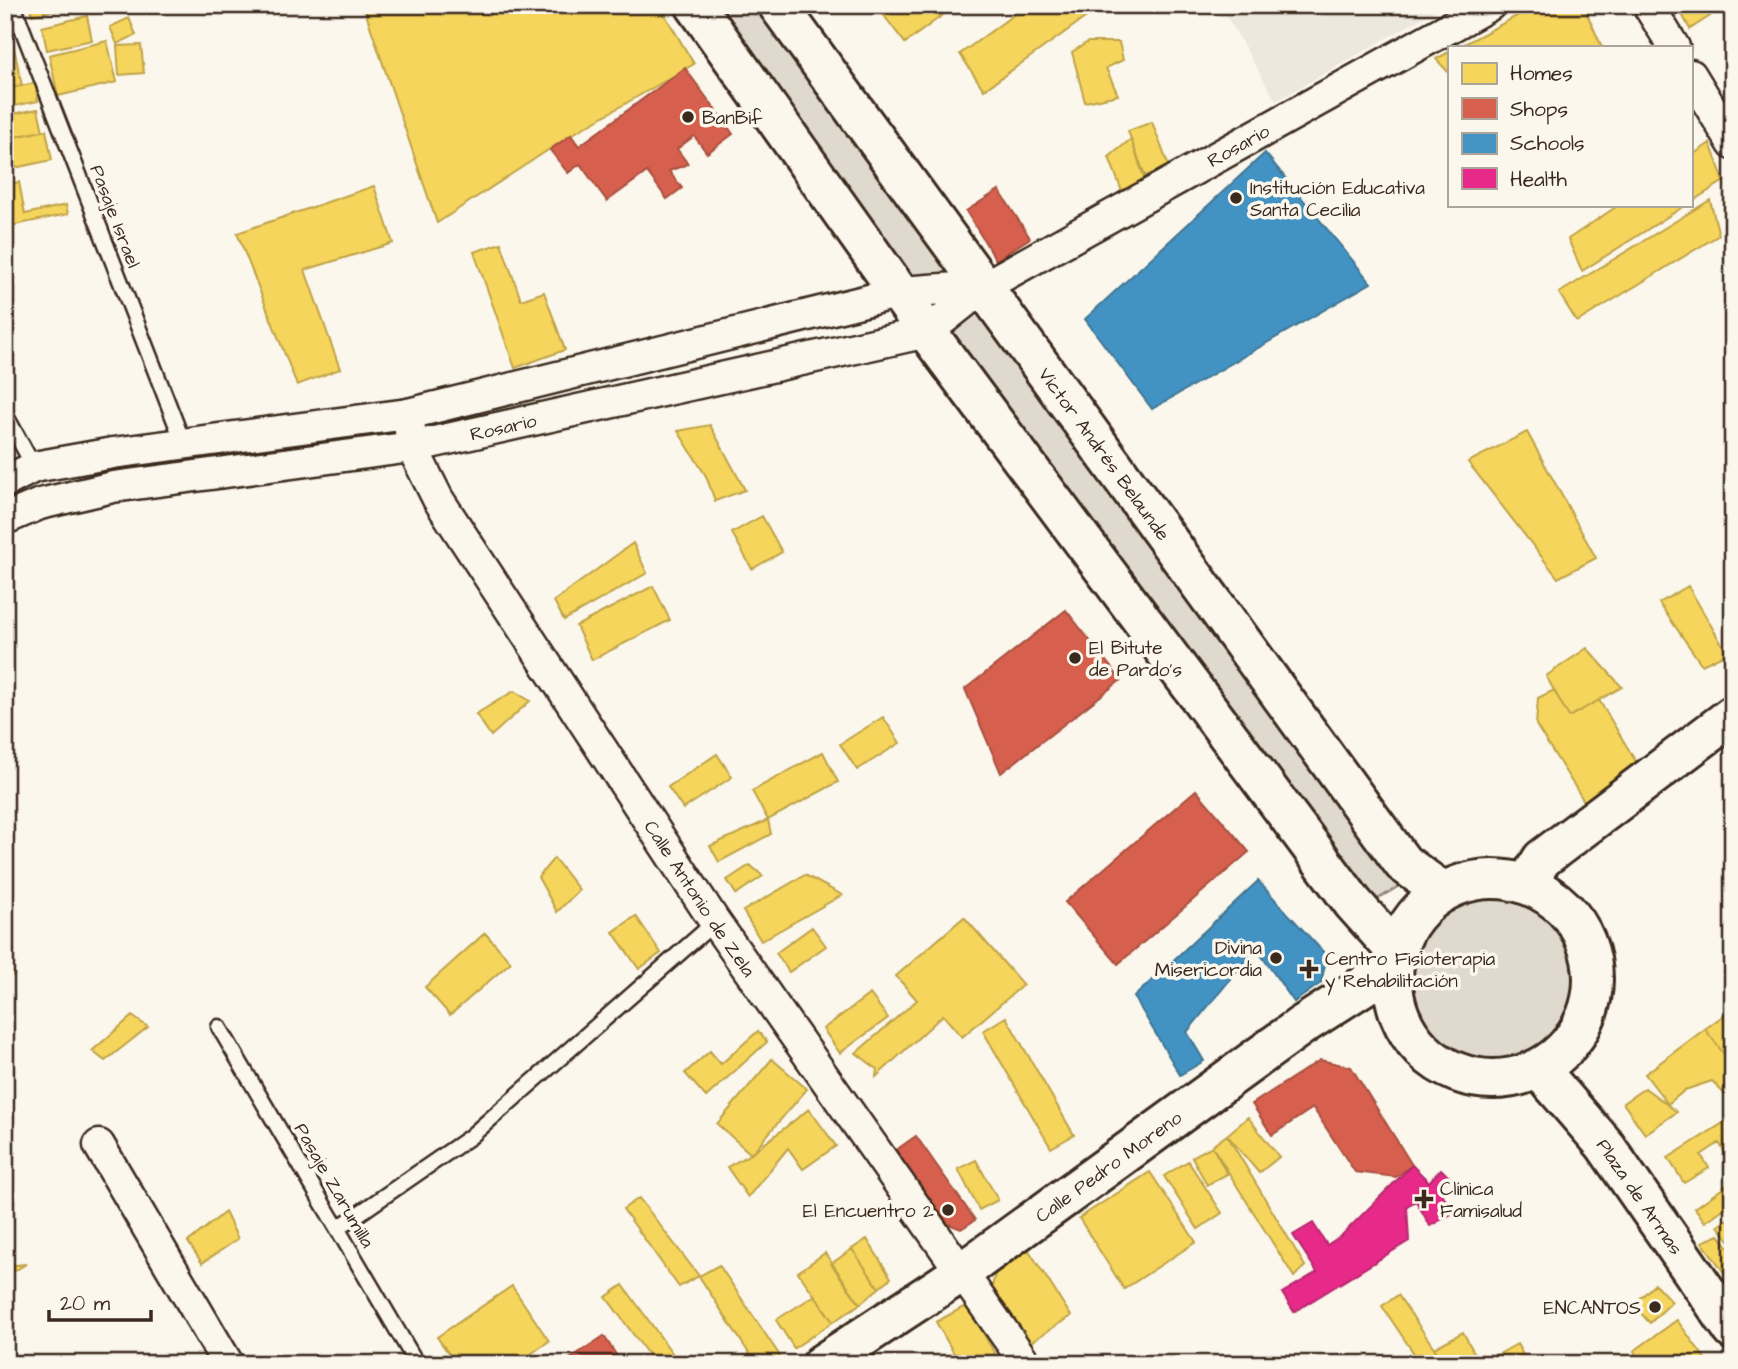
<svg xmlns="http://www.w3.org/2000/svg" width="1738" height="1369" viewBox="0 0 1738 1369" font-family="'Architects Daughter',sans-serif">
  <style>
    .built { fill: #ede8dd }
    .green { fill: #dfd9ce; stroke: #8d8276; stroke-width: 2 }
    .homes { fill: #f6d55c; stroke: #bea249; stroke-width: 2 }
    .shops { fill: #d6604d; stroke: #a8503f; stroke-width: 2 }
    .schools { fill: #4393c3; stroke: #417492; stroke-width: 2 }
    .health { fill: #e7298a; stroke: #b3296a; stroke-width: 2 }
    .lines { fill: none; stroke-linecap: round; stroke-linejoin: round }
    .lane-casing { stroke: #3b2a1e; stroke-width: 19 }
    .street-casing { stroke: #3b2a1e; stroke-width: 35 }
    .secondary-casing { stroke: #3b2a1e; stroke-width: 44 }
    .highway-casing { stroke: #3b2a1e; stroke-width: 44 }
    .lane { stroke: #fbf7ec; stroke-width: 14 }
    .street { stroke: #fbf7ec; stroke-width: 30 }
    .secondary { stroke: #fbf7ec; stroke-width: 38 }
    .highway { stroke: #fbf7ec; stroke-width: 38 }
    .poi-dot { fill: #3b2a1e; stroke: #fbf7ec; stroke-width: 2.5 }
    .labels { text-anchor: middle; stroke-width: 7; stroke-linejoin: round; paint-order: stroke }
    .poi-label { font-size: 19px; fill: #3b2a1e; stroke: #fbf7ec; text-anchor: start }
    .street-label { font-size: 19px; fill: #3b2a1e; stroke: #fbf7ec }
  </style>
  <rect width="100%" height="100%" fill="#fbf7ec"/>
  <filter id="ink" filterUnits="userSpaceOnUse"><feTurbulence type="fractalNoise" baseFrequency=".0143" numOctaves="2"/><feDisplacementMap in="SourceGraphic" scale="14" xChannelSelector="R" yChannelSelector="G"/><feConvolveMatrix kernelMatrix="1 2 1 2 8 2 1 2 1" color-interpolation-filters="sRGB"/></filter>
  <g filter="url(#ink)">
    <!-- built -->
    <path class="built" d="M1220,5H1445L1276,101Z"/>
    <!-- green -->
    <path class="green" d="M715,5H779L1408,881L1369,904Z
      M1413 979a80 80 0 1 1 160 0a80 80 0 1 1-160 0Z"/>
    <!-- homes -->
    <path class="homes" d="M30,5H76L32,15Z
      M363,5H659L694,64L571,135L437,223Z
      M876,5H956L905,43Z
      M1027,5H1103L984,90L960,54Z
      M1537,5H1583L1602,47H1459Z
      M1677,5H1727L1690,29Z
      M87,16L92,40L47,50L42,27Z
      M129,18L136,35L117,44L110,27Z
      M107,41L117,82L58,96L49,55Z
      M1088,42H1119L1123,60L1106,68L1118,95L1085,102L1072,52Z
      M13,43L22,86L5,89V44Z
      M141,45L144,73L119,75L117,46Z
      M1449,52V73L1436,59Z
      M35,83L38,101L5,108V89Z
      M38,109L43,131L5,139V126L10,125L8,115Z
      M1152,122L1169,167L1145,176L1128,131Z
      M46,130L52,160L5,170V139Z
      M1131,139L1147,186L1123,194L1109,157Z
      M1710,143L1724,181L1691,202V156Z
      M19,182L25,214L66,205L68,214L5,227V185Z
      M374,186L393,243L305,270L340,369L297,385L237,233Z
      M1710,200L1719,235L1577,322L1559,293Z
      M1619,205H1686L1582,271L1568,239Z
      M501,243L521,300L544,292L565,350L515,368L474,252Z
      M710,425L745,490L715,501L706,476L678,431Z
      M1527,432L1596,558L1558,578L1468,462Z
      M762,516L782,552L752,569L732,533Z
      M633,543L647,573L564,620L554,601Z
      M653,586L670,620L592,660L576,626Z
      M1688,586L1727,653L1702,665L1659,603Z
      M1587,648L1622,687L1569,717L1546,676Z
      M1554,690L1569,717L1599,700L1641,770L1589,809L1536,725L1538,698Z
      M514,691L530,701L491,736L476,714Z
      M883,717L900,743L857,770L840,744Z
      M823,752L838,782L768,820L752,791Z
      M717,754L732,777L683,809L668,787Z
      M768,820L771,834L719,862L710,846Z
      M554,858L579,890L557,912L538,877Z
      M750,865L763,876L736,894L727,880Z
      M805,875L842,895L761,941L743,911Z
      M636,916L661,953L639,969L613,932Z
      M964,917L1023,985L962,1037L943,1015L876,1077L877,1069L856,1053L917,1000L896,976Z
      M812,927L826,946L789,972L776,953Z
      M485,933L511,962L450,1015L425,987Z
      M5,950L14,975L5,979Z
      M870,994L888,1018L840,1053L823,1029Z
      M1731,1010L1733,1013V1066L1705,1029Z
      M132,1016L148,1027L105,1061L92,1051Z
      M1006,1017L1074,1135L1051,1148L983,1031Z
      M1705,1029L1733,1066V1103L1712,1081L1685,1090L1668,1104L1645,1074Z
      M758,1031L767,1042L706,1097L685,1073L710,1051L721,1064Z
      M772,1059L807,1089L751,1154L717,1124Z
      M1645,1088L1677,1112L1645,1134L1623,1103Z
      M809,1109L836,1146L803,1169L788,1148L748,1197L727,1167L751,1154Z
      M1248,1117L1279,1157L1259,1173L1227,1135Z
      M1728,1120L1726,1154L1719,1143L1701,1155L1709,1168L1684,1183L1668,1158Z
      M1227,1135L1305,1266L1294,1277L1212,1146Z
      M1212,1146L1227,1174L1207,1185L1192,1157Z
      M976,1160L998,1200L979,1210L958,1169Z
      M1188,1161L1222,1213L1198,1229L1164,1176Z
      M1150,1172L1196,1242L1124,1289L1079,1218Z
      M1733,1181V1202L1705,1222L1695,1208Z
      M639,1198L699,1276L679,1287L623,1209Z
      M225,1212L238,1239L202,1263L188,1242Z
      M1733,1215V1245L1718,1226Z
      M1719,1235L1733,1252V1270L1726,1275L1702,1242Z
      M867,1239L891,1278L879,1288L852,1249Z
      M852,1249L879,1288L860,1304L831,1264Z
      M1028,1249L1071,1316L1029,1343L992,1287L996,1269Z
      M825,1253L860,1304L833,1322L798,1272Z
      M26,1264L5,1277V1266Z
      M719,1265L780,1356L769,1364H756L699,1276Z
      M1655,1284L1672,1302L1650,1323L1633,1305Z
      M623,1285L680,1364H655L606,1297Z
      M512,1286L549,1341L517,1364H456L437,1337Z
      M815,1295L833,1322L794,1348L776,1320Z
      M1398,1295L1445,1364H1421L1382,1306Z
      M967,1305L1001,1364H960L936,1322Z
      M1677,1320L1709,1364H1643L1634,1351Z
      M1463,1332L1480,1364H1443L1434,1348Z
      M1517,1344L1528,1364H1481Z"/>
    <!-- shops -->
    <path class="shops" d="M685,68L733,134L707,153L694,136L677,149L688,164L669,171L682,188L667,199L647,172L607,201L580,164L568,173L550,150L571,135L579,146Z
      M999,190L1030,238L996,260L966,211Z
      M1066,610L1121,680L1001,773L965,689Z
      M1196,790L1249,852L1118,964L1065,902Z
      M1320,1060L1351,1067L1412,1165L1396,1177L1355,1172L1313,1108L1272,1135L1252,1104Z
      M916,1136L975,1220L961,1229L933,1218L889,1155Z
      M604,1336L622,1364H562Z"/>
    <!-- schools -->
    <path class="schools" d="M1265,153L1371,283L1152,409L1085,319Z
      M1258,881L1327,956L1321,983L1294,1002L1256,948L1187,1032L1204,1061L1180,1075L1134,997Z"/>
    <!-- health -->
    <path class="health" d="M1412,1165L1429,1182L1441,1169L1450,1178L1439,1188L1453,1213L1430,1226L1416,1201L1407,1206L1409,1241L1294,1312L1282,1293L1317,1272L1293,1235L1313,1223L1327,1245L1342,1235Z"/>
    <g class="lines">
      <defs>
        <path id="lane" d="M13,5L183,442
          M5,414L34,467
          M219,1027L417,1364
          M338,1228L470,1137L715,922"/>
        <g id="street">
          <path d="M1648,5L1674,47"/>
          <path d="M1691,75L1733,144"/>
          <path id="s1" d="M408,414L412,447L438,499L715,922L1026,1364"/>
          <path d="M5,482L34,467L113,453L408,414L901,292L985,286"/>
          <path id="s2" d="M5,519L40,504L113,487L412,447L927,332L985,286L1490,5"/>
          <path d="M99,1145L228,1364"/>
        </g>
        <g id="secondary">
          <path id="s3" d="M822,1364L962,1272L1301,1026L1393,967"/>
        </g>
        <g id="highway">
          <path d="M695,5L927,332L1353,903L1396,951"/>
          <path id="s4" d="M778,5L1403,863L1443,892"/>
          <circle cx="1493" cy="979" r="100"/>
          <path d="M1527,883L1542,859L1733,715"/>
          <path id="s5" d="M1539,1069L1604,1144L1733,1330"/>
        </g>
      </defs>
      <!-- lane casing -->
      <use href="#lane" class="lane-casing"/>
      <!-- street casing -->
      <use href="#street" class="street-casing"/>
      <!-- secondary casing -->
      <use href="#secondary" class="secondary-casing"/>
      <!-- highway casing -->
      <use href="#highway" class="highway-casing"/>
      <!-- lane -->
      <use href="#lane" class="lane"/>
      <!-- street -->
      <use href="#street" class="street"/>
      <!-- secondary -->
      <use href="#secondary" class="secondary"/>
      <!-- highway -->
      <use href="#highway" class="highway"/>
    </g>
  </g>
  <!-- markers -->
  <g class="poi-dot">
    <circle cx="688" cy="117" r="7"/>
    <circle cx="1236" cy="198" r="7"/>
    <circle cx="1075" cy="658" r="7"/>
    <circle cx="1276" cy="958" r="7"/>
    <path d="M1305.5 958.5h7v7h7v7h-7v7h-7v-7h-7v-7h7z"/>
    <path d="M1420.5 1188.5h7v7h7v7h-7v7h-7v-7h-7v-7h7z"/>
    <circle cx="948" cy="1210" r="7"/>
    <circle cx="1655" cy="1307" r="7"/>
  </g>
  <g class="labels">
    <!-- poi labels -->
    <g class="poi-label">
      <text x="702" y="124">BanBif</text>
      <text x="1250" y="194">Institución Educativa<tspan x="1250" dy="22">Santa Cecilia</tspan></text>
      <text x="1089" y="654">El Bitute<tspan x="1089" dy="22">de Pardo's</tspan></text>
      <text x="1262" y="954" text-anchor="end">Divina<tspan x="1262" dy="22">Misericordia</tspan></text>
      <text x="1325" y="965">Centro Fisioterapia<tspan x="1325" dy="22">y Rehabilitación</tspan></text>
      <text x="1440" y="1195">Clínica<tspan x="1440" dy="22">Famisalud</tspan></text>
      <text x="934" y="1217" text-anchor="end">El Encuentro 2</text>
      <text x="1641" y="1314" text-anchor="end">ENCANTOS</text>
    </g>
    <!-- street labels -->
    <g class="street-label">
      <text dy="7" stroke="none"><textPath href="#s2" startOffset="1306">Rosario</textPath></text>
      <text transform="translate(116 216) rotate(69)" y="7">Pasaje Israel</text>
      <text dy="7" stroke="none"><textPath href="#s2" startOffset="508">Rosario</textPath></text>
      <text dy="7" stroke="none"><textPath href="#s4" startOffset="555">Víctor Andrés Belaunde</textPath></text>
      <text dy="7" stroke="none"><textPath href="#s1" startOffset="569">Calle Antonio de Zela</textPath></text>
      <text dy="7" stroke="none"><textPath href="#s3" startOffset="348">Calle Pedro Moreno</textPath></text>
      <text transform="translate(335 1185) rotate(60)" y="7">Pasaje Zarumilla</text>
      <text dy="7" stroke="none"><textPath href="#s5" startOffset="163">Plaza de Armas</textPath></text>
    </g>
  </g>
  <!-- margin -->
  <rect width="1738" height="1369" fill="none" stroke="#fbf7ec" stroke-width="28"/>
  <rect x="14" y="14" width="1710" height="1341" fill="none" stroke="#3b2a1e" stroke-width="2.5" filter="url(#ink)"/>
  <!-- legend -->
  <rect x="1448" y="46" width="245" height="161" fill="#fbf7ec" stroke="#aea59a" stroke-width="2"/>
  <rect x="1462" y="63" width="35" height="21" fill="#f6d55c" stroke="#aea59a" stroke-width="2"/>
  <text x="1510" y="80" font-size="21" fill="#3b2a1e">Homes</text>
  <rect x="1462" y="98" width="35" height="21" fill="#d6604d" stroke="#aea59a" stroke-width="2"/>
  <text x="1510" y="116" font-size="21" fill="#3b2a1e">Shops</text>
  <rect x="1462" y="133" width="35" height="21" fill="#4393c3" stroke="#aea59a" stroke-width="2"/>
  <text x="1510" y="150" font-size="21" fill="#3b2a1e">Schools</text>
  <rect x="1462" y="168" width="35" height="21" fill="#e7298a" stroke="#aea59a" stroke-width="2"/>
  <text x="1510" y="186" font-size="21" fill="#3b2a1e">Health</text>
  <!-- scale -->
  <path d="M49 1310v10h102v-10" fill="none" stroke="#3b2a1e" stroke-width="3.5"/>
  <text x="60" y="1310" font-size="21" fill="#3b2a1e" stroke="#fbf7ec" stroke-width="5" paint-order="stroke">20 m</text>
</svg>
